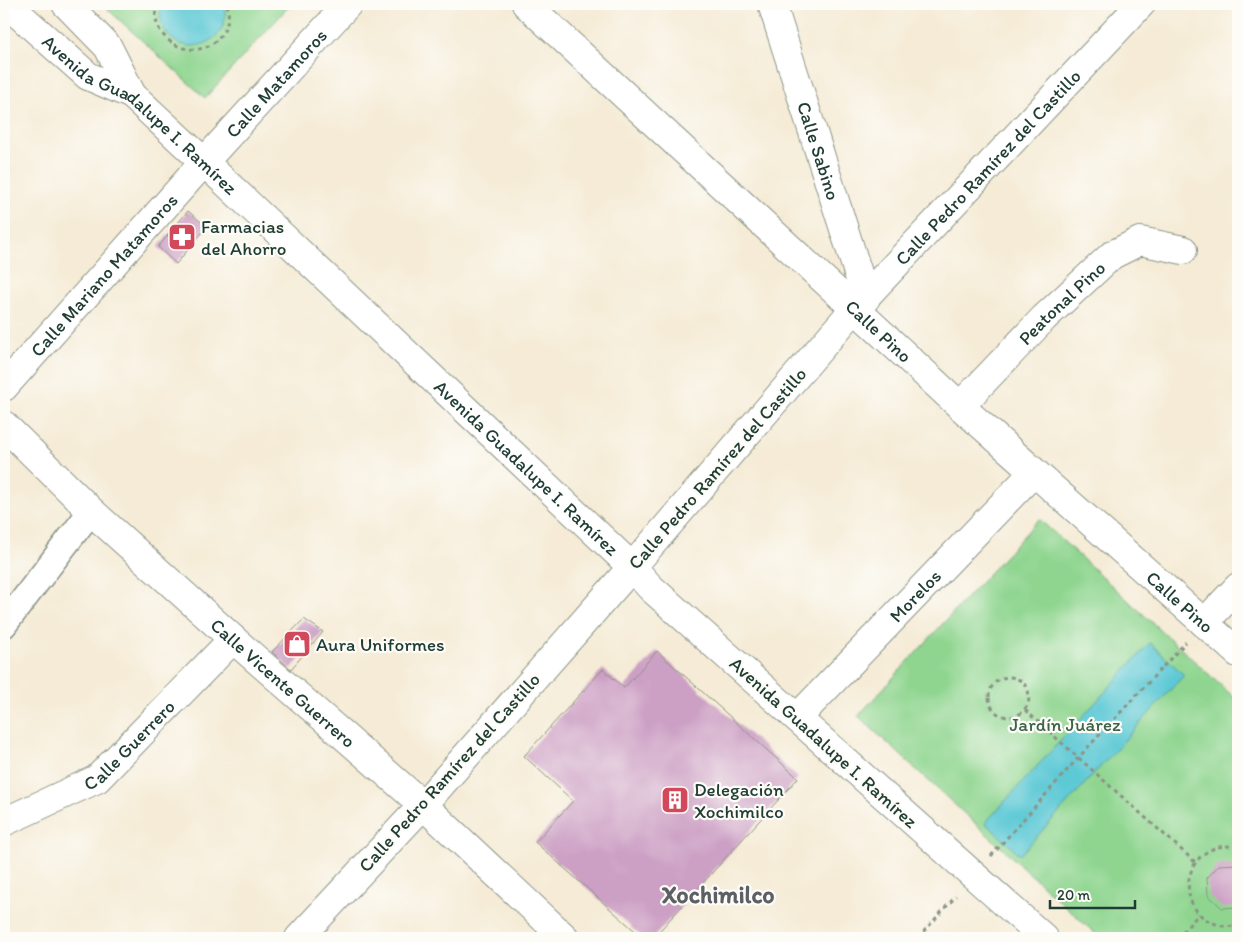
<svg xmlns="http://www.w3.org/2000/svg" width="1242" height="942" viewBox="0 0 1242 942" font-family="Itim,sans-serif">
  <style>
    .green { fill: #8fd590; stroke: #578962 }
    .water { fill: #5dc9d5; stroke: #3e8384 }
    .building { fill: #cc9fc4 }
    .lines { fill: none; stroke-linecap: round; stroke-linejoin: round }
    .pedestrian-casing { stroke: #8a9485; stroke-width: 28 }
    .minor-casing { stroke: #8a9485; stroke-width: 30 }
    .tertiary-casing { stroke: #8a9485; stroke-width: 30 }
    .path { stroke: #8a9485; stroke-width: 3; stroke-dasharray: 4 4; stroke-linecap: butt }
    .pedestrian { stroke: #fff; stroke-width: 25 }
    .minor { stroke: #fff; stroke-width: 28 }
    .tertiary { stroke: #fff; stroke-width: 28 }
    .labels { text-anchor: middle; stroke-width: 4.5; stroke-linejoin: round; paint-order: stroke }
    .street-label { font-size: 19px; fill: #1f3d34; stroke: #fdfcf7 }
    .poi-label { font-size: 19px; fill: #1f3d34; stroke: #fdfcf7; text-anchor: start }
    .park-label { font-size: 19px; fill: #3b634b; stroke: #fdfcf7 }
    .district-label { font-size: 24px; font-weight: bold; fill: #5c5f66; stroke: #fdfcf7 }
  </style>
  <rect width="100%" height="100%" fill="#fdfcf7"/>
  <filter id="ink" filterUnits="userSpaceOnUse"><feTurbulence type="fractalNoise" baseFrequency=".02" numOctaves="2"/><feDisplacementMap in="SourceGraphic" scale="10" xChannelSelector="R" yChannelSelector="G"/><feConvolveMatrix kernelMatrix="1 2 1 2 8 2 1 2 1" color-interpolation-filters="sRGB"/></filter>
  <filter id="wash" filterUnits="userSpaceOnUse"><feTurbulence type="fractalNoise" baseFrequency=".0096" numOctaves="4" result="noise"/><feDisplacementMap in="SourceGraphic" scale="20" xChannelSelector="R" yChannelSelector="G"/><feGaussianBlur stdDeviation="1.12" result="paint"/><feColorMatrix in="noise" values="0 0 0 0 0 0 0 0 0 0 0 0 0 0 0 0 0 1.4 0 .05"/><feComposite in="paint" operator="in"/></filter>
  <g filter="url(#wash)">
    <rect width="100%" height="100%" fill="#f5ebd6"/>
    <!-- green -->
    <path class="green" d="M102,4H291L205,98Z
      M1039,519L1238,701V938H1100L858,716Z"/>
    <!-- water -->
    <path class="water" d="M162,4H224C234,45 179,62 163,27C160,19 159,12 162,4Z
      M1150,643L1184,675L1020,855L985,823Z"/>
    <g id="blocks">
      <!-- building -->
      <path class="building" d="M188,211L207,227L176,264L158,247Z
        M304,619L323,632L291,669L272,652Z
        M657,651L798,778L653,938H643L535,842L573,801L524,756L603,669L624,688Z
        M1238,864V907L1222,908L1208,895L1207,878L1219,865Z"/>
    </g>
  </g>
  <g filter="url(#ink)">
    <use href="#blocks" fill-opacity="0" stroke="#8a9485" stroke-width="1"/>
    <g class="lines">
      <defs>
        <path id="pedestrian" d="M4,625L91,511"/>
        <g id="minor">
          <path id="s1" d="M772,4L866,298"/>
          <path id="s2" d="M4,387L204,162L348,4"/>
          <path id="s3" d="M960,406L1044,318L1112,255L1140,241L1183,250"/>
          <path id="s4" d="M4,425L91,511L233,639L423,805L299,938"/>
          <path d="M1204,623L1238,587"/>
          <path id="s5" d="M797,718L1034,472"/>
          <path id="s6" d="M4,822L97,779L233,639"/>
          <path id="s7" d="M1044,938L651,588L632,567L855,308L1141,4"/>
        </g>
        <g id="tertiary">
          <path id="s8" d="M7,4L88,76L132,95L204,162L632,567L423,805L565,938"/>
          <path d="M66,4L108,47L132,95"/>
          <path id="s9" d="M526,4L960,406L1238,653"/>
        </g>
      </defs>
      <!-- pedestrian casing -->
      <use href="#pedestrian" class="pedestrian-casing"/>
      <!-- minor casing -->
      <use href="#minor" class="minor-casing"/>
      <!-- tertiary casing -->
      <use href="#tertiary" class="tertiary-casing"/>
      <!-- path -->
      <path class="path" d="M157,4C146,42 200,67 222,34C228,25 230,14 227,4
        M989 697a20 20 0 1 1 40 0a20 20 0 1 1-40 0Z
        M1025,710L1195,862
        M1238,847C1235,847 1230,846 1227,846C1183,847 1173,910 1216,924C1223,927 1231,927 1238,925
        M991,856L1078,758L1186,642
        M918,938L956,896
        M1177,938L1199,914"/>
      <!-- pedestrian -->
      <use href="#pedestrian" class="pedestrian"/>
      <!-- minor -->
      <use href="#minor" class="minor"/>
      <!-- tertiary -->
      <use href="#tertiary" class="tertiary"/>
    </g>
  </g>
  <!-- icons -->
  <defs>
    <symbol id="pharmacy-square" viewBox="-11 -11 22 22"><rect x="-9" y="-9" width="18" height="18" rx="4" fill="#d1495b" stroke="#fdfcf7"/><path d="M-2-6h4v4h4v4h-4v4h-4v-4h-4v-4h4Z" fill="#fff"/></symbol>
    <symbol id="shop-square" viewBox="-11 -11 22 22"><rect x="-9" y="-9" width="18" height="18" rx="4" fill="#d1495b" stroke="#fdfcf7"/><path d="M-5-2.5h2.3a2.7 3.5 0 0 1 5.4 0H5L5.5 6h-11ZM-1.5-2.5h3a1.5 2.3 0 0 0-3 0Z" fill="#fff"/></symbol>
    <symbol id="building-square" viewBox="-11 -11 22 22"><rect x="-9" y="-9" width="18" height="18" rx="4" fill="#d1495b" stroke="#fdfcf7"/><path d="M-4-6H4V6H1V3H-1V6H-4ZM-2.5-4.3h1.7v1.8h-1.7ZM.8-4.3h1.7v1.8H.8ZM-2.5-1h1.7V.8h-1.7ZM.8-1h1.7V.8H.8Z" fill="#fff"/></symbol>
  </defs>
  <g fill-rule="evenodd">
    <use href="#pharmacy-square" x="166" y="221" width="32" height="32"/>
    <use href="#shop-square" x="281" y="628" width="32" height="32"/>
    <use href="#building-square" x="659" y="784" width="32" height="32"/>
  </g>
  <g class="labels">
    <!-- street labels -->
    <g class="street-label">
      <text dy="7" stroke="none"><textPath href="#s2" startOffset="408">Calle Matamoros</textPath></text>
      <text dy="7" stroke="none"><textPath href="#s8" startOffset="174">Avenida Guadalupe I. Ramírez</textPath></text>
      <text dy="7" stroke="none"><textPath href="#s1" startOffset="154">Calle Sabino</textPath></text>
      <text dy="7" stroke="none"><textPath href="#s7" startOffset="1090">Calle Pedro Ramírez del Castillo</textPath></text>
      <text dy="7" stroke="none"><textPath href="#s2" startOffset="150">Calle Mariano Matamoros</textPath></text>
      <text dy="7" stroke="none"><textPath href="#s3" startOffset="145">Peatonal Pino</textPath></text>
      <text dy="7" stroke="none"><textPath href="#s9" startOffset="481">Calle Pino</textPath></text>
      <text dy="7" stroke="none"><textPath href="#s8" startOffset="699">Avenida Guadalupe I. Ramírez</textPath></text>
      <text transform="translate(717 468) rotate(-49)" y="7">Calle Pedro Ramírez del Castillo</text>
      <text dy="7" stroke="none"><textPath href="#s5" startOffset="170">Morelos</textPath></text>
      <text dy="7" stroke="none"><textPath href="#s9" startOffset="886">Calle Pino</textPath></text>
      <text dy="7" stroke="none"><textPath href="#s4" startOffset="380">Calle Vicente Guerrero</textPath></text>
      <text transform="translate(824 742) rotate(42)" y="7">Avenida Guadalupe I. Ramírez</text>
      <text dy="7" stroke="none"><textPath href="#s6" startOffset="149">Calle Guerrero</textPath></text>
      <text transform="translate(449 772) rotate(-48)" y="7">Calle Pedro Ramírez del Castillo</text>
    </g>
    <!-- poi labels -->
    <g class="poi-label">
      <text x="201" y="233">Farmacias<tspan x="201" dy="22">del Ahorro</tspan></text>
      <text x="316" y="651">Aura Uniformes</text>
      <text x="694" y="796">Delegación<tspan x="694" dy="22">Xochimilco</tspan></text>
    </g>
    <!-- park labels -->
    <g class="park-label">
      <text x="1065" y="731">Jardín Juárez</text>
    </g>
    <!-- district labels -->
    <g class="district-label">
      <text x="718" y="903">Xochimilco</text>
    </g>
  </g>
  <!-- margin -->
  <rect width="1242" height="942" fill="none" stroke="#fdfcf7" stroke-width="20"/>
  <!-- scale -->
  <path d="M1050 900v8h85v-8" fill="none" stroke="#1f3d34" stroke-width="2.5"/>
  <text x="1057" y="900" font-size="15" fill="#1f3d34" stroke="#fdfcf7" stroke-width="4" paint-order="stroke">20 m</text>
</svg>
